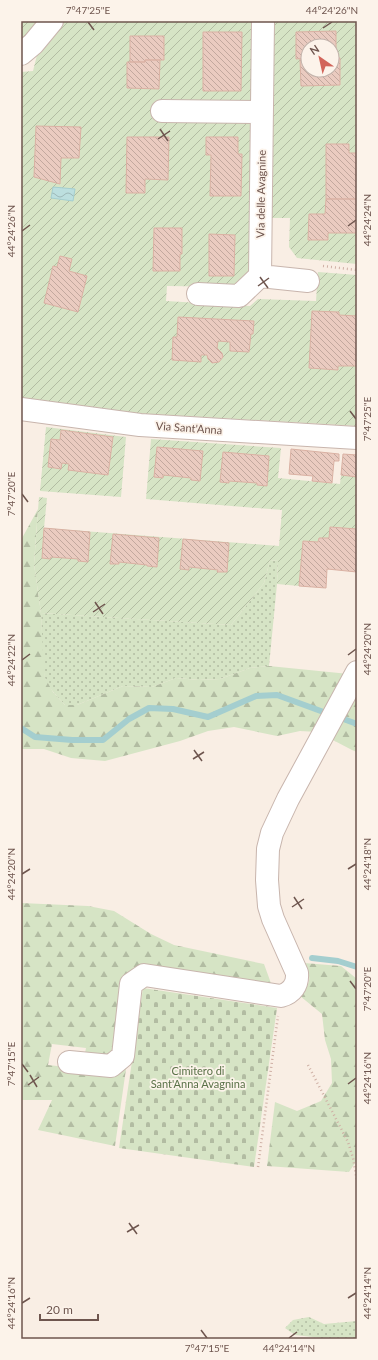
<svg xmlns="http://www.w3.org/2000/svg" width="378" height="1360" viewBox="0 0 378 1360" font-family="Lato,sans-serif">
  <style>
    .grass { fill: url(#grass-dots) }
    .forest { fill: url(#forest-firs) }
    .cemetery { fill: url(#cemetery-stones) }
    .garden { fill: url(#garden-furrows); fill-rule: evenodd }
    .water { fill: url(#water-waves); stroke: #a4cecf }
    .lines { fill: none; stroke-linecap: round; stroke-linejoin: round }
    .stream { stroke: #a4cecf; stroke-width: 6 }
    .building { fill: url(#building-back-hatch); stroke: #dab1a3 }
    .minor-casing { stroke: #c8b5ad; stroke-width: 24 }
    .path { stroke: #ceafa4; stroke-width: 2.5; stroke-dasharray: 1 3; stroke-linecap: butt }
    .minor { stroke: #fff; stroke-width: 22 }
    .ticks { fill: none; stroke: #6e554e; stroke-width: 1.5 }
    .labels { text-anchor: middle; stroke-width: 3.5; stroke-linejoin: round; paint-order: stroke }
    .street-label { font-size: 11px; fill: #6e554e; stroke: #fcf3ea }
    .park-label { font-size: 11px; fill: #5a7248; stroke: #fcf3ea }
    .neatline { fill: none; stroke: #6e554e; stroke-width: 1.5 }
    .ticks-label { font-size: 10px; text-anchor: middle; fill: #6e554e }
  </style>
  <defs>
    <pattern id="grass-dots" width="8" height="8" patternUnits="userSpaceOnUse"><rect width="8" height="8" fill="#d6e4c5"/><path d="M2 2h.1M6 6h.1" fill="none" stroke="#b2bca2" stroke-width="1.8" stroke-linecap="round"/></pattern>
    <pattern id="forest-firs" width="22" height="20" patternUnits="userSpaceOnUse"><rect width="22" height="20" fill="#d6e4c5"/><path d="M5 1l3.5 6h-7zM16 11l3.5 6h-7z" fill="#b2bca2"/></pattern>
    <pattern id="cemetery-stones" width="16" height="16" patternUnits="userSpaceOnUse"><rect width="16" height="16" fill="#d6e4c5"/><path d="M2 7V4a2 2 0 0 1 4 0v3zM10 15v-3a2 2 0 0 1 4 0v3z" fill="#b2bca2"/></pattern>
    <pattern id="garden-furrows" width="10" height="10" patternUnits="userSpaceOnUse"><rect width="10" height="10" fill="#d6e4c5"/><path d="M-1 1l2-2M0 10L10 0M9 11l2-2" fill="none" stroke="#b2bca2"/></pattern>
    <pattern id="water-waves" width="16" height="10" patternUnits="userSpaceOnUse"><rect width="16" height="10" fill="#bcdfdf"/><path d="M0 5q4-4 8 0t8 0" fill="none" stroke="#9db8b7"/></pattern>
    <pattern id="building-back-hatch" width="6" height="6" patternUnits="userSpaceOnUse"><rect width="6" height="6" fill="#eacbc0"/><path d="M-1 5l2 2M0 0l6 6M5-1l2 2" fill="none" stroke="#c2a89e"/></pattern>
  </defs>
  <rect width="100%" height="100%" fill="#f9eee4"/>
  <!-- grass -->
  <path class="grass" d="M270,560L278,561L277,584L269,666L250,668L220,679L199,680L176,678L152,687L123,686L77,705H65C58,697 48,688 45,678C41,660 42,631 41,613L231,625L264,583Z
    M309,1317L324,1324L357,1321V1339H330L295,1335L285,1328L293,1320Z"/>
  <!-- forest -->
  <path class="forest" d="M38,509L34,564L41,613L43,653L45,678L53,692L65,705H77L123,686L152,687L176,678L199,680L220,679L250,668L269,666L349,674L318,732L300,731L277,736L234,727L208,731L180,741L105,761L71,758L44,749H21V540Z
    M357,684V752L352,750L329,738Z
    M21,903L88,906L114,911L151,934L174,945L264,964L272,986L140,967L116,1055L84,1058L86,1048L52,1044L48,1065L103,1071L127,1062L115,1146L38,1130L52,1100H21Z
    M304,963L341,966L357,979V1160L349,1172L267,1166L275,1102L297,1111L321,1101L332,1083L331,1059L325,1040L322,1014L300,996C311,983 312,978 304,963Z"/>
  <!-- cemetery -->
  <path class="cemetery" d="M143,988L277,1008L254,1167L119,1148Z"/>
  <!-- garden -->
  <path class="garden" d="M21,21H38L21,41Z
    M65,21H254L251,276L238,287L167,286L166,301L250,306L258,299L316,301L318,272L357,275V426L113,412L21,399V72L33,71L37,55Z
    M273,21H357V264L297,258L289,247L290,218H271ZM308,46H332V70H308Z
    M46,427L126,437L121,497L40,491Z
    M151,439L281,448L278,478L340,484L341,475L357,477V529L330,527L329,538H319L318,542L303,541L299,586L277,584L278,561L270,560L264,583L231,625L41,613L34,564L39,497L47,498L44,528L279,546L282,510L146,499Z"/>
  <!-- water -->
  <path class="water" d="M53,187L75,189L73,201L51,198Z"/>
  <g class="lines">
    <!-- stream -->
    <path class="stream" d="M338,717L357,724
      M21,728L35,737L72,740H103L129,719L149,708L173,709L208,717L256,696L277,695L329,714
      M312,958L338,961L357,967"/>
  </g>
  <!-- building -->
  <path class="building" d="M336,31V58H332V46H308V58L296,59V32Z
    M203,32H242L241,91H203Z
    M130,36H164V60H145V62H130Z
    M308,58V70H332V58H340V85L301,86L300,59Z
    M145,60H160L159,89L127,88V62H145Z
    M36,126L81,127L79,158H61L60,184L34,177Z
    M127,137H169L168,180L145,179V193H126Z
    M206,137H238V154H242L241,196H210L211,155H206Z
    M326,144H349V153H357V199H326Z
    M326,199H357V233H328V240H308L309,214H325Z
    M154,228H182V254H180V271H153Z
    M209,234L235,235L234,276H209Z
    M60,256L72,259L69,271L87,276L78,312L44,303L53,266L57,267Z
    M312,311L339,312V315L357,316V366H338V370L309,368Z
    M178,317L254,321L253,334H251L249,352L230,351V342L218,341L217,348L222,353L223,357L219,362L212,363L208,359L207,355H201V362L172,360L173,337H177Z
    M61,430L113,437L108,475L68,470L69,464L62,463L61,469L48,467L51,439L60,440Z
    M157,447L203,451L200,481L191,480V478L163,475V478L154,477Z
    M291,449L339,454V461H334L332,483L312,481L313,476L289,474Z
    M223,452L269,456L267,486L257,485V483L229,481V483L220,482Z
    M343,454L357,455V477L341,475Z
    M330,527L357,529V572L327,569L326,588L299,586L303,541L318,542L319,538H329Z
    M44,528L90,532L88,562L78,561V559L51,557L50,559L42,558Z
    M113,534L159,538L157,567L147,566V565L119,562V564H110Z
    M183,539L229,543L227,572H217L218,570L189,567V570L180,569Z"/>
  <g class="lines">
    <defs>
      <path id="minor" d="M21,54L33,44L52,21
        M162,111L262,112
        M260,276L308,281
        M198,294L239,296L260,276L263,21
        M21,409L140,425L357,438
        M69,1062L111,1066L123,1056L131,984L144,975L281,996C292,993 298,985 297,973L273,919L269,906L267,880L268,849L272,833L288,799L357,672"/>
    </defs>
    <!-- minor casing -->
    <use href="#minor" class="minor-casing"/>
    <!-- path -->
    <path class="path" d="M323,266L357,270
      M308,1065L348,1142L353,1158L357,1181
      M258,1167L278,1016"/>
    <!-- minor -->
    <use href="#minor" class="minor"/>
  </g>
  <!-- ticks -->
  <path class="ticks" d="M88,22L94,30M323,28L332,22M160,129L168,141M158,139L170,131M348,226L356,220M22,231L30,225M260,277L268,288M258,286L269,278M350,411L356,419M22,494L28,502M95,602L103,614M93,612L105,604M348,655L356,649M22,660L30,654M194,750L202,761M193,759L204,752M348,869L356,864M22,874L30,869M294,897L302,909M292,907L304,899M350,981L356,989M22,1064L28,1072M30,1075L37,1087M348,1084L356,1078M28,1085L39,1077M129,1223L137,1234M127,1232L139,1225M348,1298L356,1293M22,1303L30,1298M201,1330L207,1338M289,1338L297,1332"/>
  <g class="labels">
    <!-- street labels -->
    <g class="street-label">
      <text transform="translate(261 194) rotate(-89)" y="4">Via delle Avagnine</text>
      <text transform="translate(189 428) rotate(4)" y="4">Via Sant'Anna</text>
    </g>
    <!-- park labels -->
    <g class="park-label">
      <text x="198" y="1075">Cimitero di<tspan x="198" dy="13">Sant'Anna Avagnina</tspan></text>
    </g>
  </g>
  <!-- border -->
  <rect width="378" height="1360" fill="none" stroke="#fcf3ea" stroke-width="44"/>
  <!-- north arrow -->
  <g transform="translate(320 58) rotate(326)"><circle r="19" fill="#fcf3ea" stroke="#c3b4ac"/>
  <path d="M0-3L7 15L0 10L-7 15Z" fill="#d2655a"/>
  <text y="-6" font-size="11" font-weight="bold" text-anchor="middle" fill="#6e554e">N</text>
  </g>
  <!-- scale -->
  <path d="M40 1314v6h58v-6" fill="none" stroke="#6e554e" stroke-width="2"/>
  <text x="46" y="1314" font-size="12" fill="#6e554e" stroke="#fcf3ea" stroke-width="3" paint-order="stroke">20 m</text>
  <rect x="22" y="22" width="334" height="1316" class="neatline"/>
  <g class="ticks-label">
    <text x="88" y="14">7°47'25"E</text>
    <text x="332" y="14">44°24'26"N</text>
    <text transform="translate(367 220) rotate(-90)" y="4">44°24'24"N</text>
    <text transform="translate(11 231) rotate(-90)" y="4">44°24'26"N</text>
    <text transform="translate(367 419) rotate(-90)" y="4">7°47'25"E</text>
    <text transform="translate(11 494) rotate(-90)" y="4">7°47'20"E</text>
    <text transform="translate(367 649) rotate(-90)" y="4">44°24'20"N</text>
    <text transform="translate(11 660) rotate(-90)" y="4">44°24'22"N</text>
    <text transform="translate(367 864) rotate(-90)" y="4">44°24'18"N</text>
    <text transform="translate(11 874) rotate(-90)" y="4">44°24'20"N</text>
    <text transform="translate(367 989) rotate(-90)" y="4">7°47'20"E</text>
    <text transform="translate(11 1064) rotate(-90)" y="4">7°47'15"E</text>
    <text transform="translate(367 1078) rotate(-90)" y="4">44°24'16"N</text>
    <text transform="translate(367 1293) rotate(-90)" y="4">44°24'14"N</text>
    <text transform="translate(11 1303) rotate(-90)" y="4">44°24'16"N</text>
    <text x="207" y="1352">7°47'15"E</text>
    <text x="289" y="1352">44°24'14"N</text>
  </g>
</svg>
